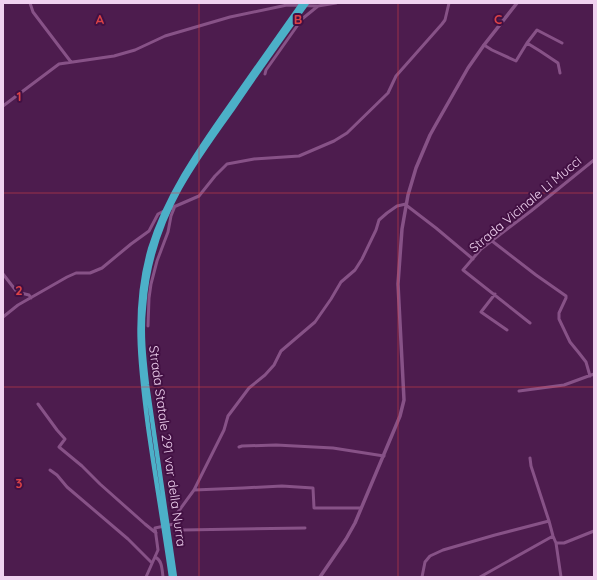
<svg xmlns="http://www.w3.org/2000/svg" width="597" height="580" viewBox="0 0 597 580" font-family="Quicksand,sans-serif">
  <style>
    .lines { fill: none; stroke-linecap: round; stroke-linejoin: round }
    .minor { stroke: #875287; stroke-width: 3 }
    .tertiary { stroke: #875287; stroke-width: 3.5 }
    .trunk { stroke: #4cb0c8; stroke-width: 4.5 }
    .grid { fill: none; stroke: #da4246; stroke-width: 1; stroke-opacity: 0.55 }
    .labels { text-anchor: middle; stroke-width: 4; stroke-linejoin: round; paint-order: stroke }
    .street-label { font-size: 13px; fill: #f0d2f0; stroke: #421043 }
    .grid-label { font-size: 13px; text-anchor: middle; font-weight: bold; fill: #da4246; stroke: #421043; stroke-width: 4; stroke-linejoin: round; paint-order: stroke }
  </style>
  <rect width="100%" height="100%" fill="#4d1c4e"/>
  <g class="lines">
    <!-- minor -->
    <path class="minor" d="M30,3L33,12L71,62
      M527,43L540,51L558,63L560,73
      M484,45L492,50L516,61L527,43L537,30L562,43
      M265,74L266,70L302,19L318,6
      M3,106L59,64L114,56L135,50L165,36L230,17L287,5L318,6L336,3
      M406,205L436,228L473,259
      M169,209L199,196L215,176L227,164L254,159L299,156L334,141L347,133L388,93L396,76L442,24L445,20L449,3
      M492,241L536,275L566,296V298L559,313V319L570,342L579,353L586,362L590,376
      M3,274L17,292L29,295L31,298
      M495,294L481,312L507,330
      M3,317L18,305L67,277L76,273H90L102,268L131,244L149,231L158,214L164,211
      M530,323L463,270L481,249L531,211L594,160
      M148,326L149,298L151,284L157,261L168,232L171,216L175,206
      M519,391L564,385L594,374
      M38,404L57,430L65,439L59,447L82,466L100,484L145,524L156,533
      M239,447L242,446L276,445L333,448L384,456
      M530,458L531,466L549,521L553,536L556,543L561,577
      M50,470L57,475L67,487L128,539L152,563
      M194,490L243,488L282,486L313,488L314,508H361
      M174,524L178,512L194,490L224,430L228,416L249,388L265,375L274,365L281,351L315,322L331,299L341,282L355,270L362,259L376,230L379,220L387,213L397,206L406,204
      M556,543H564L594,531
      M155,557C162,560 162,569 163,577
      M146,577L158,550L155,528L174,524L182,530L305,528
      M422,577L425,562L430,556L443,550L495,535L549,521
      M480,577L553,536"/>
    <!-- tertiary -->
    <path class="tertiary" d="M320,577L346,539L355,523L400,416L404,400L398,284L402,229L408,195L416,168L430,135L435,126L468,68L484,45L517,3"/>
    <!-- trunk -->
    <path class="trunk" d="M171,577C164,527 155,476 148,426C140,365 133,309 150,249C166,197 197,152 228,108C253,73 277,38 302,3
      M175,577L147,385C144,359 141,333 144,306C147,265 160,224 180,188C195,161 214,135 232,110C256,74 282,38 307,3"/>
  </g>
  <!-- grid -->
  <path class="grid" d="M199,3V577M398,3V577M3,193H594M3,387H594"/>
  <g class="labels">
    <!-- street labels -->
    <g class="street-label">
      <text transform="translate(525 204) rotate(-40)" y="5">Strada Vicinale Li Mucci</text>
      <text transform="translate(168 446) rotate(82)" y="5">Strada Statale 291 var della Nurra</text>
    </g>
  </g>
  <g class="grid-label">
    <text x="100" y="24">A</text>
    <text x="298" y="24">B</text>
    <text x="498" y="24">C</text>
    <text x="19" y="101">1</text>
    <text x="19" y="295">2</text>
    <text x="19" y="488">3</text>
  </g>
  <!-- border -->
  <rect width="597" height="580" fill="none" stroke="#f0d2f0" stroke-width="8"/>
</svg>
